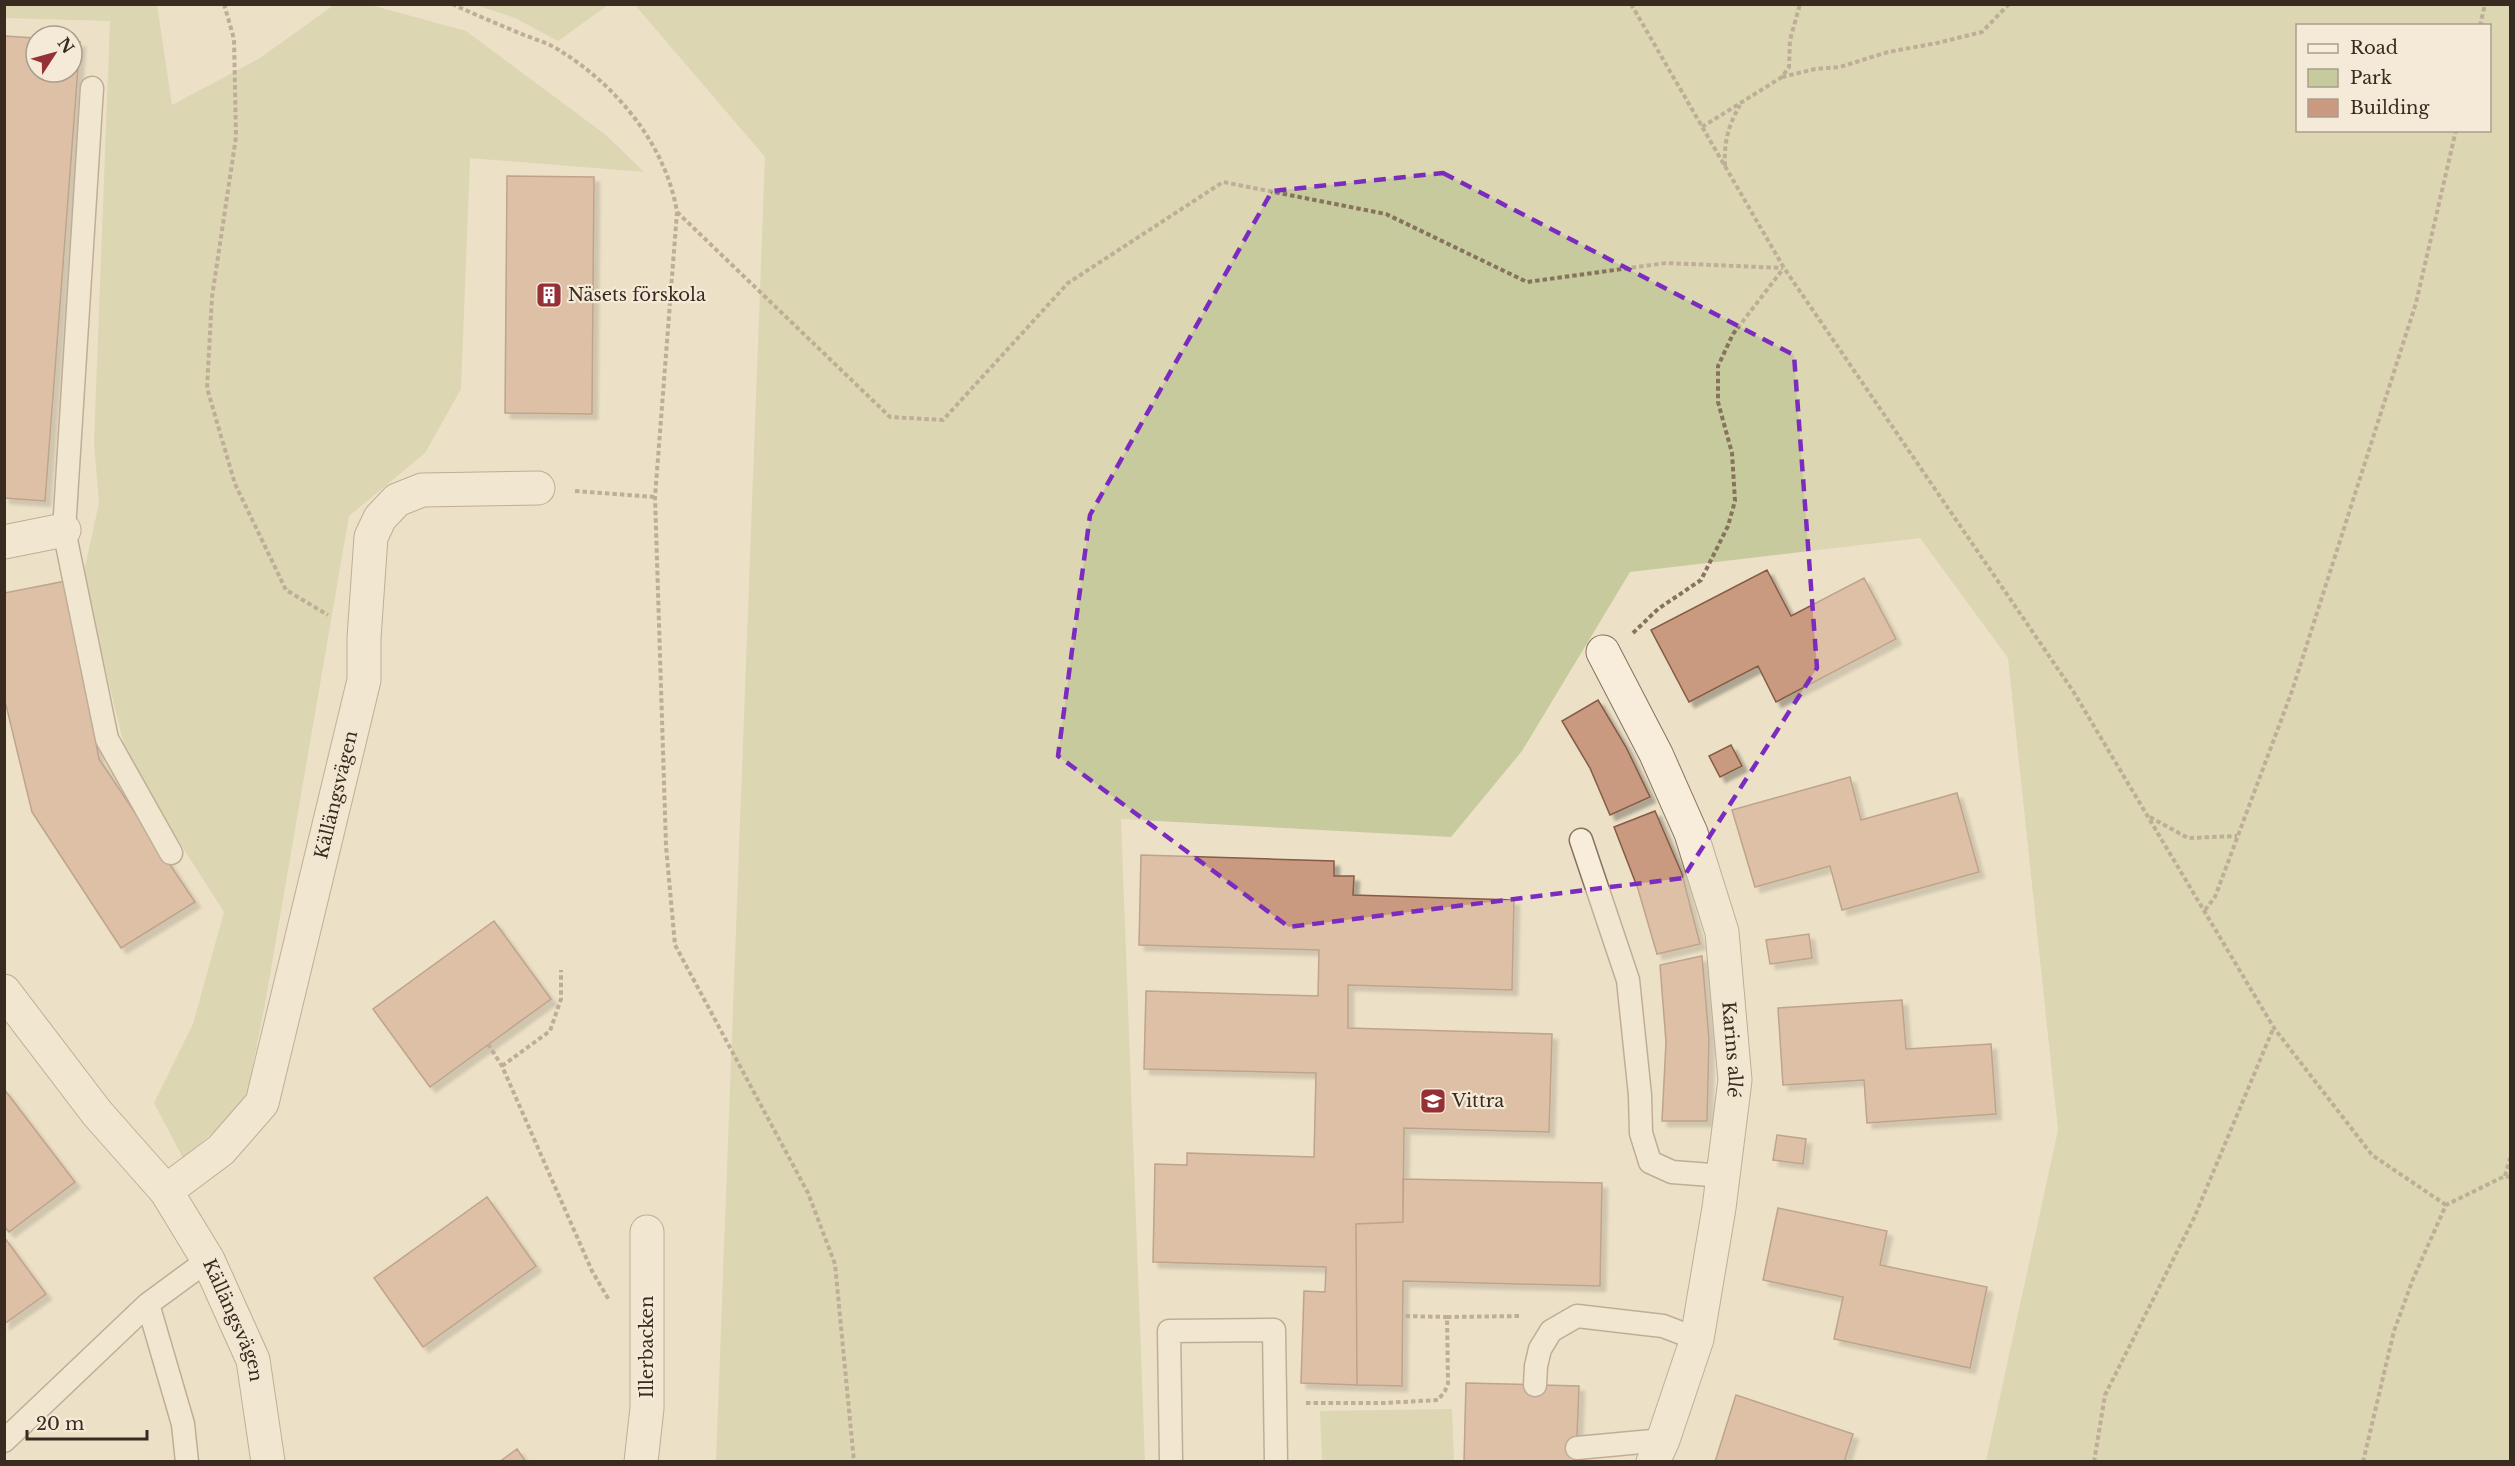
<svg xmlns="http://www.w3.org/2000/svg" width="2515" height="1466" viewBox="0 0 2515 1466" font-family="'Libre Baskerville',serif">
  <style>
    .green { fill: #c7ca9c; fill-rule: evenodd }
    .building { fill: #c99a7f; stroke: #855b44; stroke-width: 1.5; filter: url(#shadow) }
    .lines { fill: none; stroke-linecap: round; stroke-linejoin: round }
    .service-casing { stroke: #87725d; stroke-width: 25 }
    .minor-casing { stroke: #87725d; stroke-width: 35 }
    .path { stroke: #87725d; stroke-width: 4; stroke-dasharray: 4.5 3; stroke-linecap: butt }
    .service { stroke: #f7edda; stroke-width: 22 }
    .minor { stroke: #f7edda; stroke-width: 33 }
    .marked { fill: none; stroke: #7b2cbf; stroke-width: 4.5; stroke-dasharray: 12 8; stroke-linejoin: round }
    .labels { text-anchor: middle; stroke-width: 4.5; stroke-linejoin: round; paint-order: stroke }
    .poi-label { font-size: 18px; fill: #392b20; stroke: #f4ead7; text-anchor: start }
    .street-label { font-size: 18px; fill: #392b20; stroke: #f4ead7 }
  </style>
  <defs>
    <filter id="shadow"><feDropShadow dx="5.5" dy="5.5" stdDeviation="1.5" flood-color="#0004"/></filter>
  </defs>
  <rect width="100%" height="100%" fill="#ece0c7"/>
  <!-- green -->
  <path class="green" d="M5,5H157L172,105L260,58L334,5H371L466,31L606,135L644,172L470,158L461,389L425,453L349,516L265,1004L245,1105L183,1158L154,1103L193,1024L224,912L128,762L83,576L99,503L94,442L110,21L5,18Z
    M476,5L608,4V5L558,41L515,18Z
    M635,5H2510V1461H1986L2058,1130L2008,658L1920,538L1630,572L1522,751L1451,837L1121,819L1145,1461H716L765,157ZM2298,26H2490V130H2298Z
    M1452,1409L1454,1461H1322L1320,1411Z"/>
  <!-- building -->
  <path class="building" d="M4,36L36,38V72H72V41L80,42L45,501L4,498Z
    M507,176L594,177L592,414L505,413Z
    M1767,570L1791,616L1864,578L1896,639L1776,702L1758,666L1689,702L1651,630Z
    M66,581L99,759L195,902L121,948L32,812L4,697V593Z
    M1598,700L1626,747L1650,797L1610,815L1590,768L1562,721Z
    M1731,745L1742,766L1720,777L1709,756Z
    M1850,777L1861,820L1957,793L1979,872L1842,910L1830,866L1755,887L1732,810Z
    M1655,811L1682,874L1700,944L1657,954L1638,889L1614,827Z
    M1141,855L1334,861V876H1354L1353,895L1514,900L1512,990L1348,985V1028L1552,1034L1549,1132L1404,1128L1403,1222L1356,1224L1357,1385L1301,1383L1304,1291L1325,1292L1326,1267L1153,1262L1155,1164L1187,1165V1153L1314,1157L1316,1073L1144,1069L1146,991L1318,996L1319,950L1139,945Z
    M494,921L551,999L430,1087L373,1009Z
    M1809,934L1812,958L1770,964L1766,940Z
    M1702,956L1709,1039L1707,1121H1662L1666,1042L1660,965Z
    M1902,1000L1906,1049L1991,1044L1996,1114L1867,1123L1864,1080L1783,1085L1778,1008Z
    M4,1089L75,1182L9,1232L4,1226Z
    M1777,1135L1806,1139L1803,1164L1773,1160Z
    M1403,1179L1602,1183L1600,1286L1403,1281L1402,1386L1357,1385L1356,1224L1403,1222Z
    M487,1197L536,1266L423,1347L374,1278Z
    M1778,1208L1887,1231L1880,1265L1987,1287L1970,1368L1834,1339L1843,1297L1763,1280Z
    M4,1237L46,1294L4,1324Z
    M1466,1383L1579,1386L1576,1462H1464Z
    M1736,1395L1853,1434L1844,1462H1715Z
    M517,1449L526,1462H499Z"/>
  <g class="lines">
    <defs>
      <path id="service" d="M92,88L64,530L107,739L171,853
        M1581,840L1628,980L1640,1095L1641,1133L1650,1162L1672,1172L1724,1176
        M148,1304L183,1424L187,1462
        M1535,1385L1536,1366L1540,1349L1551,1331L1577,1316L1663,1326L1697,1339
        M4,1441L148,1304L208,1260
        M1577,1448L1663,1440
        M1171,1462L1169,1331L1274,1330L1276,1462"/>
      <g id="minor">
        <path d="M4,542L64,530"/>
        <path id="s1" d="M1603,652L1656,754L1691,833L1722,932L1735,1080L1719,1208L1697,1339L1663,1440L1653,1462"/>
        <path id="s2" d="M4,991L97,1113L166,1191L208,1260L253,1360L268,1462"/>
        <path id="s3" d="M166,1191L221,1150L262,1103L364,680V638L371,537L380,518L397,500L422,490L538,488"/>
        <path d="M641,1462L647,1408V1232"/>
      </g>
    </defs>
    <!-- service casing -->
    <use href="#service" class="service-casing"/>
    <!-- minor casing -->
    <use href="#minor" class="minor-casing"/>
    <!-- path -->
    <path class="path" d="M224,4L234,39L236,137L212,297L207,388L235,484L286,590L328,615
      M452,4C476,15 500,25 524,35C537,40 551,44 562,52C618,87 666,146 677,212L655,497L666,846L675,945L808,1193L835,1264L854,1462
      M1631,4L1784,268L2073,691L2274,1028L2372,1155L2446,1205
      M2480,26L2485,4
      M1782,77L1815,69L1840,67L1888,52L1937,43L1982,32L2009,4
      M1702,127L1782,77L1789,67L1790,40L1800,4
      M1725,166C1724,142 1728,126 1740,105
      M677,212L890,417L943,420L1068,283L1223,182L1386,214L1527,282L1666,263L1783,268
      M575,491L655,497
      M1633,633L1658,609L1701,580L1728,526L1735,501L1732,453L1718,402V366L1733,334L1783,269
      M2150,817L2188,838L2237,836
      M2205,910L2215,897L2292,691L2416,303L2456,130
      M488,1044L502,1066L592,1271L609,1300
      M502,1066L550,1031L561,999V970
      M2505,1176L2510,1158
      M1447,1317L1522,1316
      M1306,1403H1384L1438,1400L1445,1391L1448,1383L1447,1317L1402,1316
      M2094,1462L2105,1395L2194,1218L2273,1029
      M2363,1462L2394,1331L2413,1279L2446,1205L2505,1176L2510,1177"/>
    <!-- service -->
    <use href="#service" class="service"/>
    <!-- minor -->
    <use href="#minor" class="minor"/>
  </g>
  <!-- marked area -->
  <path d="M0 0H2515V1466H0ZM1443,173L1794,355L1817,668L1683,878L1289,927L1058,756L1090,515L1272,191Z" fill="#ece0c7" fill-opacity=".55" fill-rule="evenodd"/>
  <path class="marked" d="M1443,173L1794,355L1817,668L1683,878L1289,927L1058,756L1090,515L1272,191Z"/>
  <!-- icons -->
  <defs>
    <symbol id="building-square" viewBox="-11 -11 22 22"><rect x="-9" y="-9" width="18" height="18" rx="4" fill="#943036" stroke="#f4ead7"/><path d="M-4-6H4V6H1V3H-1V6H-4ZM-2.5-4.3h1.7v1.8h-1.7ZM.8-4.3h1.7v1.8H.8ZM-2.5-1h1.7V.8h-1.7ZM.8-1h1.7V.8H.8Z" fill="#fff"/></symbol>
    <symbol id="school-square" viewBox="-11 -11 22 22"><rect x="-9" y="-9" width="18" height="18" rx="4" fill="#943036" stroke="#f4ead7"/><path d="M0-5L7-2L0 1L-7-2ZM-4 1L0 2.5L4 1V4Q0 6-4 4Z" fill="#fff"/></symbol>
  </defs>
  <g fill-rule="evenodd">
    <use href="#building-square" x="534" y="280" width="30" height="30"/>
    <use href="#school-square" x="1418" y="1086" width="30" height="30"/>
  </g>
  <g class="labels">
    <!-- poi labels -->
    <g class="poi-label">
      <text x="568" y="301">Näsets förskola</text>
      <text x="1452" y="1107">Vittra</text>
    </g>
    <!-- street labels -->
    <g class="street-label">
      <text dy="6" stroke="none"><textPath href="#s3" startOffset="448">Källängsvägen</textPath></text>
      <text dy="6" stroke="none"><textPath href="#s1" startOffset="423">Karins allé</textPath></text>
      <text dy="6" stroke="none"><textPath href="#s2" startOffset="404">Källängsvägen</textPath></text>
      <text transform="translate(647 1347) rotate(-90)" y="6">Illerbacken</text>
    </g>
  </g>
  <!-- border -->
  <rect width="2515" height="1466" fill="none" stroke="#392b20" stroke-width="12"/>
  <!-- legend -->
  <rect x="2296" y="24" width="195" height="108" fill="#f4ead7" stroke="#a99e8e" stroke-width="1.5"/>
  <rect x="2308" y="44" width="30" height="9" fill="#f7edda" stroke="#a99e8e" stroke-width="1.5"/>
  <text x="2350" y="54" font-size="18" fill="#392b20">Road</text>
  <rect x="2308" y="69" width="30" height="18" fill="#c7ca9c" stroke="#a99e8e" stroke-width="1.5"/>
  <text x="2350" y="84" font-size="18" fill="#392b20">Park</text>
  <rect x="2308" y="99" width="30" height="18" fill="#c99a7f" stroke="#a99e8e" stroke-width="1.5"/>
  <text x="2350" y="114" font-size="18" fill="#392b20">Building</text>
  <!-- north arrow -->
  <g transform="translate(54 54) rotate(54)"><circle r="28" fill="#f4ead7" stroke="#a99e8e" stroke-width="1.5"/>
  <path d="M0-4.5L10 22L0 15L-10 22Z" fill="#943036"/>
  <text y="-9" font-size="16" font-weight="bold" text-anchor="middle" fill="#392b20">N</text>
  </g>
  <!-- scale -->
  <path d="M27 1430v9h120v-9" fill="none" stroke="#392b20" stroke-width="3"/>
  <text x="36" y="1430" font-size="18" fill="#392b20" stroke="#f4ead7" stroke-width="4.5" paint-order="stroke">20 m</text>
</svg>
